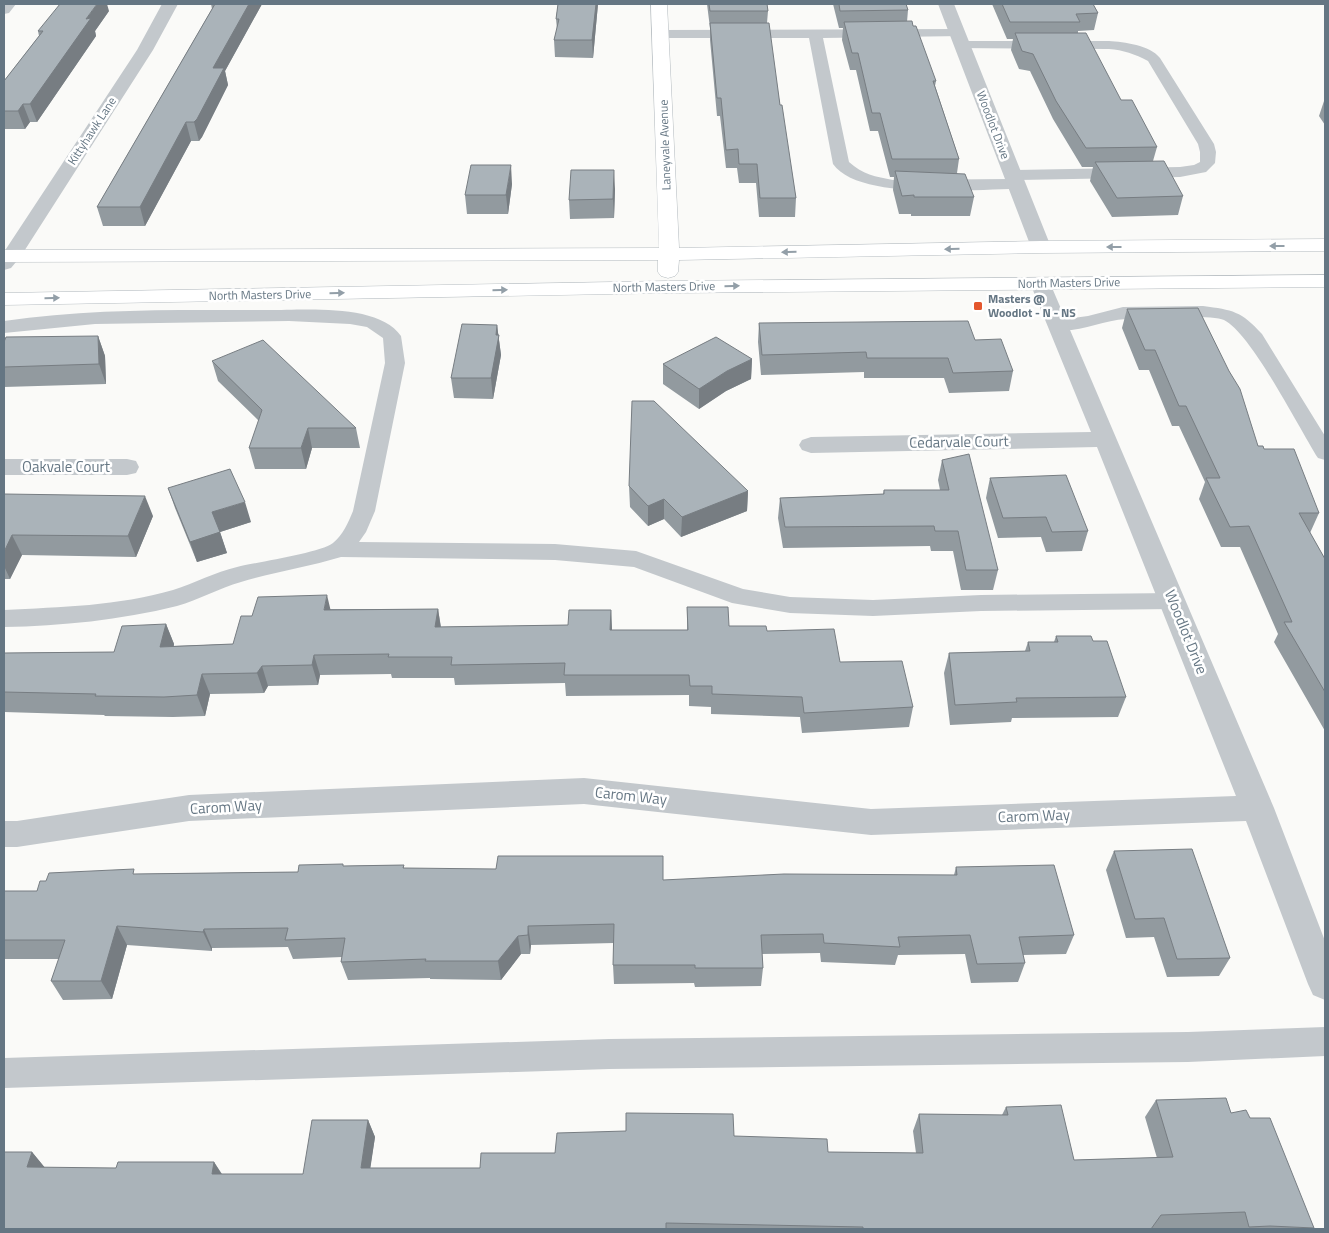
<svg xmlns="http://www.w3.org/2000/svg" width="1329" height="1233" viewBox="0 0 1329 1233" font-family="'Titillium Web',sans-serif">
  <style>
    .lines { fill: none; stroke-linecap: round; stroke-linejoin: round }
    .secondary-casing { stroke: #b3babf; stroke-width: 1 }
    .lane { fill: #c3c8cc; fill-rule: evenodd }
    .street { fill: #c3c8cc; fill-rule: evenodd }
    .secondary { fill: #fff; fill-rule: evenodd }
    .wall { fill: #929a9f }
    .shaded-wall { fill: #777d82 }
    .building { fill: #aab3b9; stroke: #777d82 }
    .oneway { fill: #939fa8 }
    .poi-dot { fill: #e4572e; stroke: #fff; stroke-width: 2 }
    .labels { text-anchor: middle; stroke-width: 5; stroke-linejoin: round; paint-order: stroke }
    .far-street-label { font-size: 12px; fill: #657683; stroke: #fff }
    .far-poi-label { font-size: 12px; font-weight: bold; fill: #657683; stroke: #fff; text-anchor: start }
    .street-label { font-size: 15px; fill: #657683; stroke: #fff }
  </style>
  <rect width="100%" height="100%" fill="#fafaf8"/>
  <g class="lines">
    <defs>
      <path id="secondary" d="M651,4H667L679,248L1041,241L1325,239V251L1041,253L679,260L678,272L675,276L668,278L661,276L658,272V260L4,262V250L659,248Z
        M1325,275V287L667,293L4,305V293L667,281Z"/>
    </defs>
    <!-- secondary casing -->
    <use href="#secondary" class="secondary-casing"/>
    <!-- lane -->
    <path class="lane" d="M4,4H16L9,13L4,14Z
      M958,29L963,30L965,33L963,36L823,38L849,162C862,174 876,177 893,180L1010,179L1005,175L1007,172L1013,170L1180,167L1194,165L1200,162V152L1198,144L1148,61C1135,54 1123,50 1109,49L957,48L955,45L957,42L962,41H1109C1124,42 1150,45 1160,58L1214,144L1216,152L1215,163L1206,172L1180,177L1019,180L1024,184L1022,187L1016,189C973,189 859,201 833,164L809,38H660L653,34L660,30Z
      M1203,306C1233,310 1241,311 1262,334L1325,436V460L1318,458C1299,428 1251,333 1224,320C1212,314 1143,318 1126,319C1101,320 1077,335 1051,329L1049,325L1051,321L1088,316L1123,307Z
      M268,310C304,310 379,303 401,336L405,363L375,511L366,532L359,542L555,544L636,551L743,589L790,597L873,600L981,595L1173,593L1181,595L1185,601L1181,607L1173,609L981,611L873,616L790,613L732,603L634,567L555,560L341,557C308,567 274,572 241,582C219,588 199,600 177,606C120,620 62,626 4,627V610C61,607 118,606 173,590C195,583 215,572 237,567C257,562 320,553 333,543C343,535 348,523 353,511L385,363L383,338L367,327L350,324L289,321L95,324L4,333V321C91,308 180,310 268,310Z
      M1325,1027V1056L1188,1062L609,1069L4,1088V1058L609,1039L1188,1032Z"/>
    <!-- street -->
    <path class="street" d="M162,4H178L153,50L21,256L11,268L4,270V252L137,50Z
      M938,4H954L1051,247L1048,251L1041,253L1034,251L1031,247Z
      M1040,277L1047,279L1050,283L1274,808L1325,941V1000L1313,995L1308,984L1246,821L871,835L584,804L189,821L17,847H4V821H17L189,795L584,778L871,809L1236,796L1097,447L811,453L802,450L799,445L802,440L811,437L1091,432L1030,283L1033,279Z
      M4,459H127L136,461L139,467L136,473L127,475H4Z"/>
    <!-- secondary -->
    <use href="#secondary" class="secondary"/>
  </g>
  <!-- wall -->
  <path class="wall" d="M211,4H262L225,71L228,85L202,137L199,141H191L145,226H103L97,207L212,9Z
    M558,4H598L593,58L555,57L554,40L557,29L556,19Z
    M707,4H767L768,11L767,23L780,105L796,198L795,217H759L756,183H739L737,168H726L720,116H717L710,40V28Z
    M833,4H906L908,10L907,22L936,81L935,86L959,159L957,173L974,197L970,216H911V214H899L893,190L894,177H890L878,131H870L856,70H850L842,40L843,28H839Z
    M992,4H1093L1098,13L1094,30L1078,31V33L1121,100L1157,147L1153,161L1183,196L1178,215L1112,217L1090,181L1093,167H1082L1053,119L1030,71L1019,69L1011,50L1013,39H1007Z
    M109,11L95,31L96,36L37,122H30L25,129H4V81L39,36L38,31Z
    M1325,98V125L1319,116Z
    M512,184L508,214H467L465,195Z
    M615,189L614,218L570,219L569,200Z
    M1127,309L1258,446L1264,449L1319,513L1310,533L1325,559V735L1324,733L1325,731L1274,642L1278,634L1240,547H1221L1199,499L1205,482L1179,426H1172L1149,370H1139L1122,328Z
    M759,323L975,340L1013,371L1009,391L949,393L944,378H864V372L761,375L758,342Z
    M497,325L501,355L493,399L454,398L451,378Z
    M98,336L105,356L106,384L4,387V367Z
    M752,359L751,379L726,391L699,409L663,384V364Z
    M212,361L356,428L360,448H312L306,469H255L249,448L259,421L218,381Z
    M942,460L998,570L993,590H961L953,551H931L930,546L783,548L778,518L780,498L883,494L884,490H940L938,480Z
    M990,478L1088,531L1082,551L1046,552L1041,537L998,538L986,498Z
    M629,486L748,491L747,511L681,537L664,519L648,526L630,507Z
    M168,488L251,522L220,532L227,553L197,562L175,508Z
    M4,494L153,516L136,557L22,555L10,579H4Z
    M687,607L729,626L767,631L840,662L913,707L909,727L802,733L800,717L711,714V707L689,706V695L566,696L565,683L455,685L454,678H392L391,674L320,675L318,685L268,686L264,693L210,694L205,716L173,717L105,716L104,715L4,712V653L114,652L166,624L174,644V646L233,644L252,616L330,609H438L441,627L568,625L611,610L612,630H687Z
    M1056,636L1093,641L1126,697L1118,717L1012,718L1011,722L950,725L944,673L949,653L1025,651L1028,642H1054Z
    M1114,851L1230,958L1219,976L1167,977L1154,937L1126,938L1106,870Z
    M404,865V868L663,880L954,875L956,867L1074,935L1066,954L1023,955L1025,963L1018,982L971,983L965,954L898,955L895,965L821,962L820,953L762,954L763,968L761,986L695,987L694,983L614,984L613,965L614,943L531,945L530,954H521L501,980L430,979V978L348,980L341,962L342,957L293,959L288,947L212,948V951L127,945L112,999L63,1000L51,981L59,959H4V891H37L46,881L136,874L298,872L344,866Z
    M1156,1100L1231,1113L1250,1118L1314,1228L1313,1229H1232V1228L1180,1229H4L32,1152L45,1168H116L214,1162L222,1174H303L368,1120L375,1137L370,1168H480L555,1153L734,1136L828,1152L916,1153L913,1131L919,1114L1002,1115L1006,1107L1074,1160L1157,1158L1145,1117Z"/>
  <!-- shaded-wall -->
  <path class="shaded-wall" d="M97,4H107L109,11L95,31L96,36L37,122L30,104L86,19Z
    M249,4H262L225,71L228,85L202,137L199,141L194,122L213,68Z
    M596,4H598L593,58L592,40Z
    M23,104L30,122L25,129L18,111Z
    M186,122L191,141L145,226L140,207Z
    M511,165L512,184L508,214L506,195Z
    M614,170L615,189L614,218L613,199Z
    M497,325L501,355L493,399L491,378Z
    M98,336L105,356L106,384L99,364Z
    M752,359L751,379L726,391L699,409V389L727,371Z
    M308,428L312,448L306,469L301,448Z
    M748,491L747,511L681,537L682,517Z
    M145,496L153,516L136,557L128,536Z
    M664,499V519L648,526V506Z
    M245,502L251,522L220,532L227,553L197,562L190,542L212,512Z
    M12,535L22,555L10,579L4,566V552Z
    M327,595L332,616L324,610Z
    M438,609L441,629L435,627Z
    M611,610L612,630H610Z
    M166,624L174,644L168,667L160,647Z
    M314,655L320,675L318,685L312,665Z
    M262,666L268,686L264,693L257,673Z
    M202,674L210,694L205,716L197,695Z
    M117,926L127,945L112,999L101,981Z
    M528,926L531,945L530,954L528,935Z
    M204,929L212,948V951L203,932Z
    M518,936L521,954L501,980L498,961Z
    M368,1120L375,1137L368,1184L361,1168Z
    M32,1152L46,1169L27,1167Z
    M214,1162L224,1178L212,1174Z"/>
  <!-- building -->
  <path class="building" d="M60,4H97L86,19L91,18L30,104H23L18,111H4V81L43,31H38Z
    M211,4H249L213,68H224L197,119L194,122H186L140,207H97L215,4Z
    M558,4H596L592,40H554L559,19H556Z
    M709,4H767L768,11H710Z
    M839,4H906L908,10L840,11Z
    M1002,4H1093L1098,13L1076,14L1080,22H1010Z
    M912,21L913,26H916L936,81H933L959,159H892L880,113H872L858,53H852L844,22Z
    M710,23H769L780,105H782L796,198H760L757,164H739L738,149L726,150L721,98H717Z
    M1015,33H1086L1121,100H1132L1157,147L1086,148L1056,101L1033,54L1022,51Z
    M1164,161L1183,196L1117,198L1095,162Z
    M471,165H511L506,195H465Z
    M571,170H614L613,199L569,200Z
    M895,171L965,174L974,197H914V195L902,196Z
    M1198,308L1229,371L1240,389L1258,446H1263L1264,449H1294L1319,513H1299L1325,559V692L1284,622H1292L1249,526L1230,527L1206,478H1220L1186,406H1179L1155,350H1145L1127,309Z
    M968,321L975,340L1001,339L1013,371L953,373L948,358H867L866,352L762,355L759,323Z
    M462,324L497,325L496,335H499L491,378H451Z
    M98,336L99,364L4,367V342L6,337Z
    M716,337L752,359L727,371L699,389L663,364Z
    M263,340L356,428H308L301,448H249L262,410L212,361Z
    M632,401H654L748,491L682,517L664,499L648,506L629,486Z
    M969,454L998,570H966L958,531H935L934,526L785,527L780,498L884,494V490H949L942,460Z
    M230,469L245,502L212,512L220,532L190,542L168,488Z
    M1066,475L1088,531L1052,532L1046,517L1003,518L990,478Z
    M4,494L145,496L128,536L12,535L4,552Z
    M327,595L324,610L438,609L435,627L568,625L569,610H611L610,630H688L687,607H728L729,626H766L767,631L834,629L840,662L902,661L913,707L804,713L802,697L712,694V686H690L689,675H564L565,663L451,665L452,657H388L389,654L314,655L312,665L262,666L257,673L202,674L197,695L164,697L95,696L96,694L4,692V653L114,652L122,626L166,624L160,647L233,644L241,616H252L258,597Z
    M1056,636H1091L1093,641H1107L1126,697L1016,698L1017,702L955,705L949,653L1030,651L1028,642H1058Z
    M1192,849L1230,958L1177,959L1164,918L1135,919L1114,851Z
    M498,856H663V880L784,874L957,875L956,867L1054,865L1074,935L1019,937L1025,963L977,964L970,935L898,937L900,947L824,943L823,934L761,935L763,968H695V965H613L614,924L528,926V935L518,936L498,961H425L426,959L341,962L345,938L285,940L288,928L204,929L203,932L117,926L101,981H51L65,940H4V891H37L40,881H46L49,873L134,869L133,874L298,872L299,865L343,864V866L404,865L403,868L496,869Z
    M1226,1098L1231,1113L1246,1110L1250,1118H1270L1314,1228L1270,1226L1249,1227L1245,1212L1161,1215L1151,1229H863V1227L666,1223V1229H4V1152H32L27,1167L116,1168L118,1162H214L212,1174H303L312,1120H368L361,1168H480L481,1153H555L557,1133L626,1131V1113L733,1114L734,1136L827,1139L828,1152L923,1153L919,1114L1008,1115L1006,1107L1061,1105L1074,1160L1173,1157L1156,1100Z"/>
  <!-- one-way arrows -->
  <defs><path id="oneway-solid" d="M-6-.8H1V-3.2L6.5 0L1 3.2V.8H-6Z" transform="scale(1.25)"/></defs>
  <g class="oneway">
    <use href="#oneway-solid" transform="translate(1277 246) rotate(180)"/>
    <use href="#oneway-solid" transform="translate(1114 247) rotate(180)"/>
    <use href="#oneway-solid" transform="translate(952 249) rotate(179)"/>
    <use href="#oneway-solid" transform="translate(789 252) rotate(179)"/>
    <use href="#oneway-solid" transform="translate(732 286) rotate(-1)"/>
    <use href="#oneway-solid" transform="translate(500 290) rotate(-1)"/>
    <use href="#oneway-solid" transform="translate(337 293) rotate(-1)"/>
    <use href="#oneway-solid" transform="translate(52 298) rotate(-1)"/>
  </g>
  <!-- markers -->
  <rect class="poi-dot" x="973" y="301" width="10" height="10" rx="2.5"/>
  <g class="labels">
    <!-- far-street labels -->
    <g class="far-street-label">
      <text transform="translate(993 125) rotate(69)" y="4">Woodlot Drive</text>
      <text transform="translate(92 131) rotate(-57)" y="4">Kittyhawk Lane</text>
      <text transform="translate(665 145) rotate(-92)" y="4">Laneyvale Avenue</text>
      <text transform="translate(1069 283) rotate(-1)" y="4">North Masters Drive</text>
      <text transform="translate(664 287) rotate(-1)" y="4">North Masters Drive</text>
      <text transform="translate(260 295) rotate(-1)" y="4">North Masters Drive</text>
    </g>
    <!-- far-poi labels -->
    <g class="far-poi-label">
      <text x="988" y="303">Masters @<tspan x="988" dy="14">Woodlot - N - NS</tspan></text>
    </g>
    <!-- street labels -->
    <g class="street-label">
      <text transform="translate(959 442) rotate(-1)" y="5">Cedarvale Court</text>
      <text x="66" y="472">Oakvale Court</text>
      <text transform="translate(1186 632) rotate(68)" y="5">Woodlot Drive</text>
      <text transform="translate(631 796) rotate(6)" y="5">Carom Way</text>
      <text transform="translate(226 807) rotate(-3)" y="5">Carom Way</text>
      <text transform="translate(1034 816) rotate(-2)" y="5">Carom Way</text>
    </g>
  </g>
  <!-- border -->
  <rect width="1329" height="1233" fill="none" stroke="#657683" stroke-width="10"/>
</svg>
